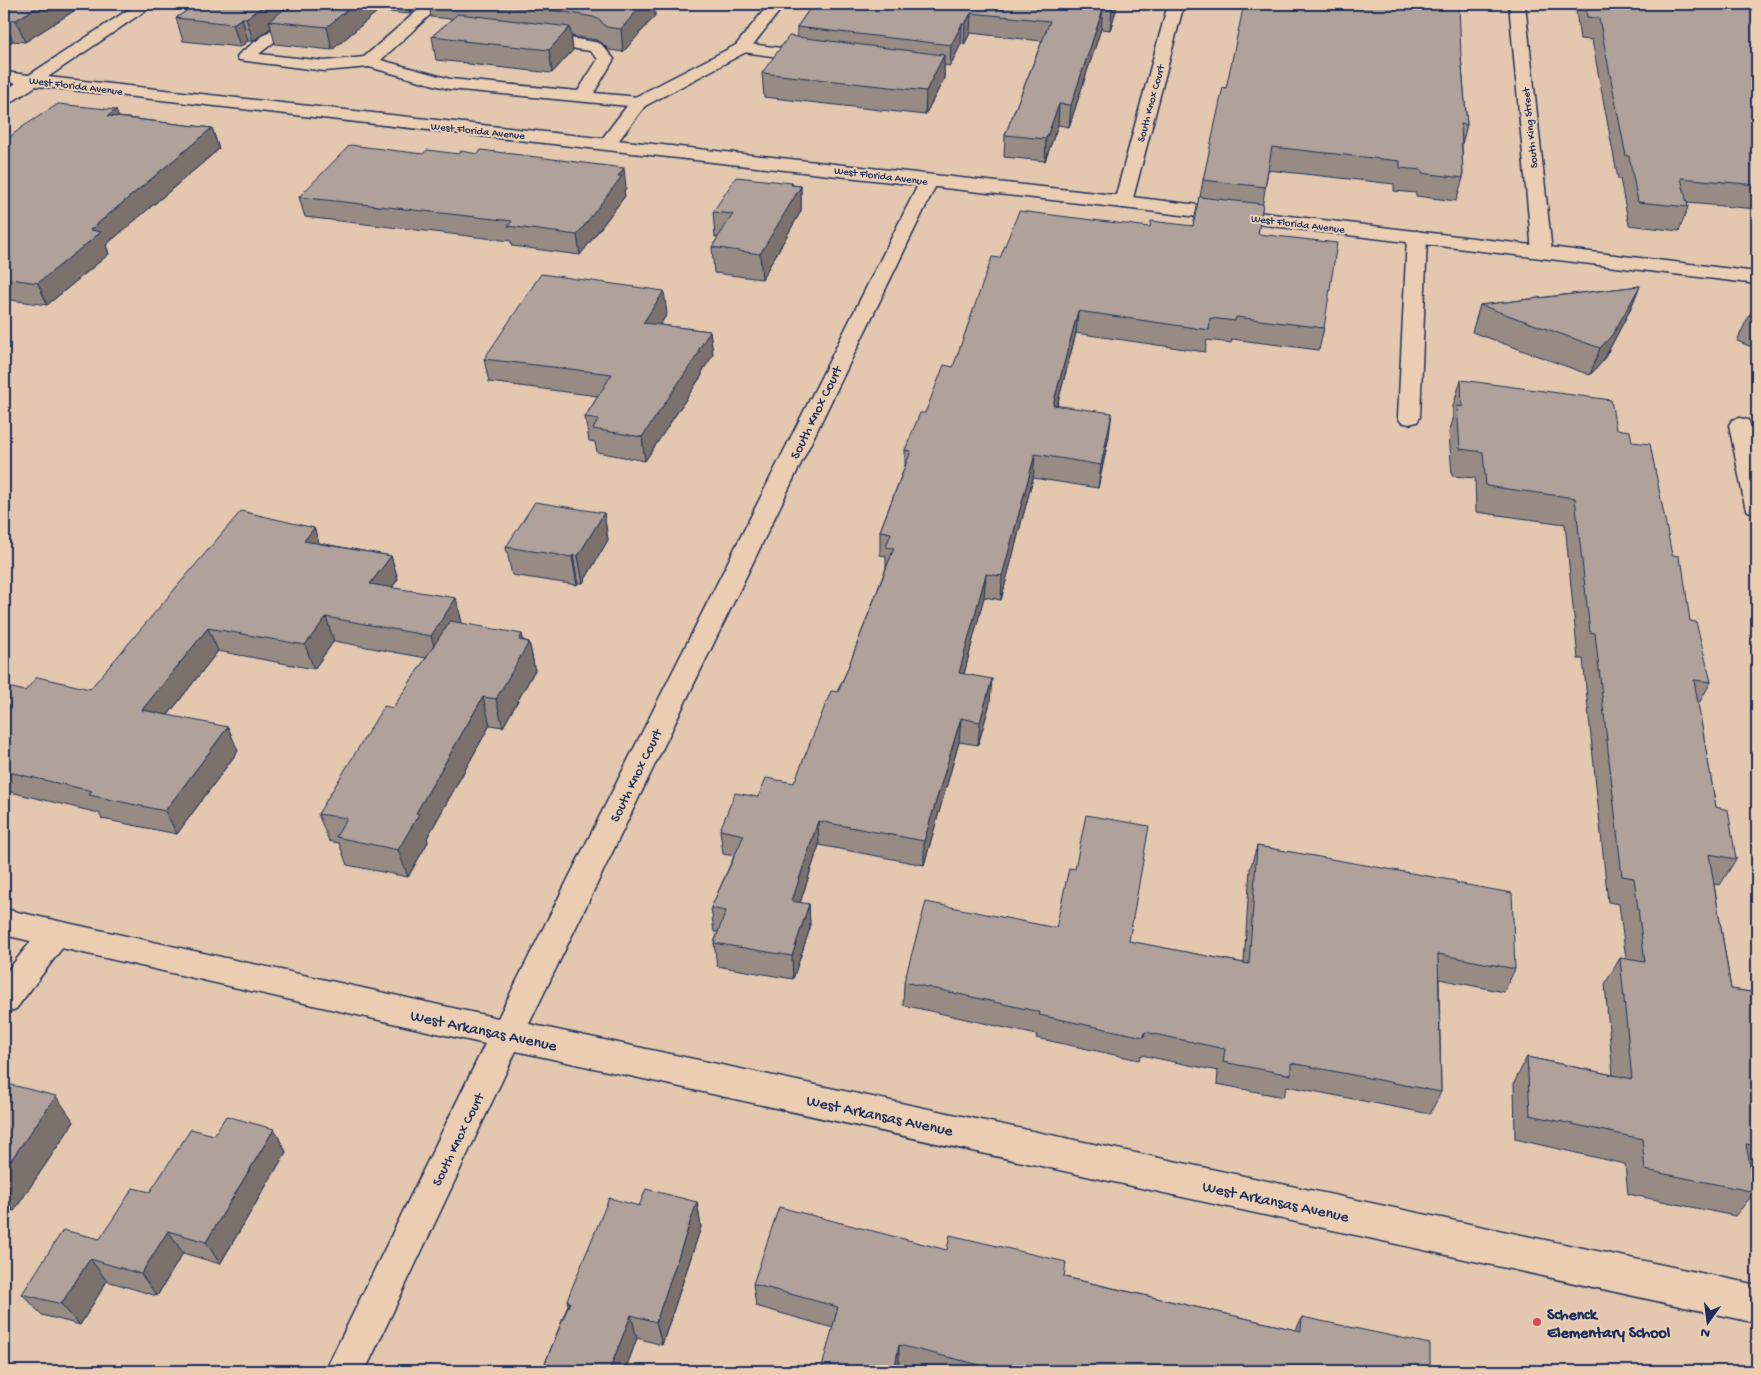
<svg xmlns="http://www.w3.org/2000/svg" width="1761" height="1375" viewBox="0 0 1761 1375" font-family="'Gochi Hand',sans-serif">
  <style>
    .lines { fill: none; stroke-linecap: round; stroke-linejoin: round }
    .lane-casing { stroke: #1b2f5e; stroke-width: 3 }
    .street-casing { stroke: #1b2f5e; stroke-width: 3 }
    .secondary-casing { stroke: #1b2f5e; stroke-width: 3 }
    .lane { fill: #ebceb2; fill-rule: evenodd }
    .street { fill: #ebceb2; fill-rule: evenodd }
    .secondary { fill: #ebceb2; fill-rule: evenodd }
    .wall { fill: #978b84; stroke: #1b2f5e }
    .shaded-wall { fill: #7b716c; stroke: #1b2f5e }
    .building { fill: #b0a29a; stroke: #1b2f5e }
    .poi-dot { fill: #d1495b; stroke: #ebceb2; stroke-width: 2 }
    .labels { text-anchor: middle; stroke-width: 4; stroke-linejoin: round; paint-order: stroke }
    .far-street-label { font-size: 11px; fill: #1b2f5e; stroke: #ebceb2 }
    .street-label { font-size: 14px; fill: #1b2f5e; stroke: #ebceb2 }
    .near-street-label { font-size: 16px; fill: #1b2f5e; stroke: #ebceb2 }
    .near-poi-label { font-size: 16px; font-weight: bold; fill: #1b2f5e; stroke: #ebceb2; text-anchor: start }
  </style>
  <rect width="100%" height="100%" fill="#e3c8af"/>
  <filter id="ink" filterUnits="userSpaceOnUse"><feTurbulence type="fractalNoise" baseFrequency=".02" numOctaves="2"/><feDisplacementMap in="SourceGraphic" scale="10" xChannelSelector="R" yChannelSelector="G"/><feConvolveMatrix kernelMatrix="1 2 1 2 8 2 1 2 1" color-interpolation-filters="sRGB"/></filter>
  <g filter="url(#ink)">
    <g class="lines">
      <defs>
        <path id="lane" d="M305,4H322L259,54L325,61L364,57L425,4H442L381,60L450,79L578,91L598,59L590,51L537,43L531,41L529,38L531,35L537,33L595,42L601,44L614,59L594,93L639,97L645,98L648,102L645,106L639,107L449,89L369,67L325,71L239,60L237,57L239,54Z
          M742,43L814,52L820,54L822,57L820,60L814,62L736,51L734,48L736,45Z
          M1417,231L1424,233L1427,237L1420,417L1417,422L1409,424L1401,422L1398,417L1407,237L1410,233Z
          M55,921L66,925L71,934L66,943L16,1009L4,1013V975L44,925Z"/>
        <path id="street" d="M769,4H785L748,51L645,106L613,148L607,149L601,148L598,144L633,98L736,45Z
          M1168,4H1184L1132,202L1130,206L1123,208L1116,206L1114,202Z
          M1509,4H1525L1552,252L1549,256L1542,258L1535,256L1532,252Z
          M929,175L936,177L938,181L529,1024L1757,1285V1323L516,1051L365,1371H325L485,1044L4,935V909L498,1018L920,181L922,177Z
          M1740,418L1748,420C1761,440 1759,490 1757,514L1748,511L1745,506L1729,425L1732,420Z"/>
        <path id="secondary" d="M137,4H155L48,77L1123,196L1757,272V284L1123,208L36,86L10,103L4,104V92L16,83L4,82V72L29,75Z"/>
      </defs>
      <!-- lane casing -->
      <use href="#lane" class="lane-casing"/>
      <!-- street casing -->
      <use href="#street" class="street-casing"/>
      <!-- secondary casing -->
      <use href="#secondary" class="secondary-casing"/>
      <!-- lane -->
      <use href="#lane" class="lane"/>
      <!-- street -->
      <use href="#street" class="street"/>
      <!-- secondary -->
      <use href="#secondary" class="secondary"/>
    </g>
    <!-- wall -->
    <path class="wall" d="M4,4L77,9L25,42L13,41L9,43H4Z
      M196,4H422L410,14L378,11L332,50L275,44L271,28L253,41H248L240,47L183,41L176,18Z
      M429,4H654L655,16L623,52L609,50L602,43L596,40L571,36L573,50L552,73L468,64L467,63L436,60L432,36L452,19L431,17Z
      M813,4H1118L1110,30L1101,29L1069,127L1058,125L1045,161L1004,157L1005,135L1042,41L970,33L964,45L961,44L950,66L944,65V79L925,115L764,97L762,73L797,37V27Z
      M1575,4H1757V209L1687,203L1688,207L1679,231L1629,225L1620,179H1618L1592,40L1580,39Z
      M1461,56L1467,125L1462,144L1463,178L1456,201L1416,196V193L1394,191V184L1268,170L1258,234L1324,328L1319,350L1232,339L1231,343L1207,340L1205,352L1076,333L1057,406L1109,436L1098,488L1033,478L1001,600L984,597L964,674L990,703L978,745L959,742L924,865L819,845L800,903L809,904L810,928L793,979L717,966L714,943L718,932H714L711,908L734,856L723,854L720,830L758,797L794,783L846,673L886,568V556L880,555V531L905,466V450L925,413L953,367L1000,258L1150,227L1193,226L1200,197L1203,180L1226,88Z
      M119,117L212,128L219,149L106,245L109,254L47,305L4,299V141Z
      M792,183V185L801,186V211L762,279L714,273L712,247L718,237H715L713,212Z
      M626,188L624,191L625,196L580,255L512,246L511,241L305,217L299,197Z
      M1640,286L1629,312L1603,361L1590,375L1472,332L1480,305Z
      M1757,306V349L1737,341L1749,315Z
      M667,314L660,325L710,331L713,355L702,372V375L645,461L597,452L595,442L589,441L585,417L598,396L489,382L484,359Z
      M1461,380L1616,429L1632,442L1672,555L1690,621L1711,682L1698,705L1716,807L1736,859L1720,885L1714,884L1731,989L1757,993V1172L1755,1174H1752L1755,1192L1735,1216L1628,1194L1625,1164L1515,1139L1514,1083L1527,1057L1613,1075L1605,984L1620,958L1626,959L1619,904L1608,902L1583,659H1578L1565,524L1476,512L1475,478L1452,476L1449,432L1453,420V406Z
      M604,513L608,540L583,583H578L577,585L512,575L506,547Z
      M314,528L319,543L391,556L398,579L392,588L462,622L461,623L529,642L535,670L503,727L490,725L427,838L428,842L408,877L347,865L339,843L329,841L318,814L393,708L426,658L334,641L314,669L218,651L168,715L238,751L177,834L102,819L99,813L6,791L4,794V697L25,691L90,689Z
      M1257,846L1456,883L1515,969L1504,992L1439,979L1441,1092L1430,1114L1287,1086L1283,1097L1217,1084L1218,1071L1141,1055L1139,1060L1036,1038L1037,1035L903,1005L904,982L1056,928L1244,963L1250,869Z
      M4,1083L74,1122L14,1211L4,1208Z
      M274,1129L286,1152L220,1264L183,1253L157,1296L107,1281L80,1325L42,1315L22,1294L100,1239L150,1192L214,1135Z
      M697,1202L701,1227L662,1345L637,1338L625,1371H542L568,1305L567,1300L639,1206Z
      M947,1250L1296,1330L1302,1317L1430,1371H917L899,1367L833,1328L756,1306L753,1284Z"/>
    <!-- shaded-wall -->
    <path class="shaded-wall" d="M42,4H75L77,9L25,42L16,20Z
      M266,4H302L269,21L271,28L253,41L246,18Z
      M354,4H376L378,11L332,50L327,27Z
      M408,4H422L410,14Z
      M643,4H654L655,16L623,52L621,29Z
      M1114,4H1118L1110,30L1112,10Z
      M1103,9L1101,29L1069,127L1071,105Z
      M971,13L970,33L964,45L965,24Z
      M242,18L248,41L240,47L233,24Z
      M4,19L13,41L9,43L4,31Z
      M962,24L961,44L950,66L951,45Z
      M570,27L573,50L552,73L549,50Z
      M944,55V79L925,115L926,91Z
      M1059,104L1058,125L1045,161L1046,139Z
      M116,110L124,131L108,116Z
      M212,128L219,149L106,245L109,254L47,305L38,283L90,230Z
      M624,168L626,188L624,191L625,196L580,255L577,235Z
      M792,183L793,199L801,186V211L762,279L760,254Z
      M1640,286L1629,312L1603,361L1590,375L1600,348Z
      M664,291L667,314L646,346L643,323Z
      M1078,311L1076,333L1051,428L1053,405Z
      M710,331L713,355L702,372V375L645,461L642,437Z
      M1112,413L1109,436L1098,488L1101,465Z
      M1035,454L1033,478L1001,600L1002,576Z
      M604,513L608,540L583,583L578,556Z
      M314,528L322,551L304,541Z
      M573,555L578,583L577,585L572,557Z
      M391,556L398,579L377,608L370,584Z
      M986,574L984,597L958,697L959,673Z
      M456,598L462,622L438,660L431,636Z
      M326,617L334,641L314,669L305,645Z
      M208,628L218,651L153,734L142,710Z
      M522,634L525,649L529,642L535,670L503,727L496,699L519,640Z
      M992,679L990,703L978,745L980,722Z
      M483,697L490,725L427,838L428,842L408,877L398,850L416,813Z
      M961,718L959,742L924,865V841Z
      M228,727L238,751L177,834L165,811Z
      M4,787L6,791L4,794Z
      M818,821L819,845L793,924L792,901Z
      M809,904L810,928L793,979L792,956Z
      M56,1096L74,1122L14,1211L4,1199V1170Z
      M274,1129L286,1152L220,1264L206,1242Z
      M697,1202L701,1227L662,1345L656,1322Z
      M168,1231L183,1253L157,1296L141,1274Z
      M90,1259L107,1281L80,1325L61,1304Z
      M631,1315L637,1338L625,1371H609Z
      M899,1345V1367L898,1371H894Z"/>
    <!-- building -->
    <path class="building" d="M4,4H42L16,20L4,19Z
      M196,4H266L246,18H242L233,24L176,18Z
      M291,4H354L327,27L269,21Z
      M486,4H643L621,29L606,27L600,20L593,17L565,12Z
      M813,4H1114L1112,10L1103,9L1071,105L1059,104L1046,139L1005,135L1050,21L971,13L965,24H962L951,45L797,27Z
      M1244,4H1459L1461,56L1467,125L1461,124L1463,178L1422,173V170L1400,168V161L1272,147L1265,187L1203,180L1223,87L1226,88Z
      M1585,4H1757V185L1681,178L1688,207L1638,202L1629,156H1626L1599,18L1587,17Z
      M458,14L570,27L549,50L463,41L465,40L432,36Z
      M789,36L944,55L926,91L762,73Z
      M58,104L116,110L108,116L212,128L90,230L101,232L38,283L4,278V141L24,126Z
      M350,145L423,154L427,150L459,154L461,151L478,154L481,150L624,168L618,176H622L577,235L508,226L512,221L299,197Z
      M736,177L792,183L791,185L801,186L760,254L712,247L733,214L713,212Z
      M1199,197L1263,204L1258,234L1337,243L1324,328L1236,317L1235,321L1210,318L1209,330L1078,311L1053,405L1112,413L1101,465L1035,454L1002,576L986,574L959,673L992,679L980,722L961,718L924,841L818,821L792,901L809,904L792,956L714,943L726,911L711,908L744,835L720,830L735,793L758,797L766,778L794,783L831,691L838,692L846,673L894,548L886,547L891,533L880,531L911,451L905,450L920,413H925L944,365L953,367L992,257L1000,258L1019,211L1150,227L1151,221L1193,226Z
      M541,274L664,291L643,323L710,331L698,351H700L642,437L593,429L599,419L585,417L612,374L484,359Z
      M1640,286L1613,334L1600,348L1480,305Z
      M1757,306V318L1749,315Z
      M1461,380L1611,400L1616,429L1630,431L1632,442L1650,444L1672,555L1679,556L1680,564H1682L1690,621L1696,622L1711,682L1694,680L1716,807L1728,810L1736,859L1709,854L1731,989L1757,993V1146L1746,1144L1755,1192L1645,1170L1642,1139L1530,1115L1527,1057L1632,1079L1620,958L1645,962L1634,878L1622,876L1595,633L1590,632L1575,498L1486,486L1483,452L1460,449L1457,406L1462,407Z
      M535,502L604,513L578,556L573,555L572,557L506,547Z
      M241,511L314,528L304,541L391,556L370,584L456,598L431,636L326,617L305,645L208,628L142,710L228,727L165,811L89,795L92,791L4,771V697L12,688L25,691L37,677L90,689Z
      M450,621L522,634L519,640L529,642L496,699L483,697L416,813L419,814L398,850L336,837L347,818L318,814L384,706L393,708Z
      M1086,815L1149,826L1129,941L1249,964L1257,846L1456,881V883L1512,893L1515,969L1438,954L1441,1092L1291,1063V1075L1223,1062L1225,1049L1145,1032L1144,1037L1039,1015L1040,1012L904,982L926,902L1056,928L1069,868L1075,869Z
      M4,1083L56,1096L4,1170Z
      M226,1116L274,1129L206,1242L168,1231L141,1274L90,1259L61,1304L22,1294L63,1230L100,1239L133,1188L150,1192L191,1129L214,1135Z
      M646,1189L697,1202L656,1322L631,1315L609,1371H542L570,1302L567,1300L609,1198L639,1206Z
      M779,1207L947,1250L950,1235L1066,1262L1064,1277L1301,1331L1302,1317L1430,1344V1371H983L984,1366L899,1345L894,1371H821L838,1307L753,1284Z"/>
  </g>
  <!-- markers -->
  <circle class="poi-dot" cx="1537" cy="1322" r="5"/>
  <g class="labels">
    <!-- far-street labels -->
    <g class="far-street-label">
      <text transform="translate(76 85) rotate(7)" y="4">West Florida Avenue</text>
      <text transform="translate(1150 103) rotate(-75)" y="4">South Knox Court</text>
      <text transform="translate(1529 128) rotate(-96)" y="4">South King Street</text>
      <text transform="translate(478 130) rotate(6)" y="4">West Florida Avenue</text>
      <text transform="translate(881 175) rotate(7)" y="4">West Florida Avenue</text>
      <text transform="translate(1298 223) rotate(7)" y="4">West Florida Avenue</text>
    </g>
    <!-- street labels -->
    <g class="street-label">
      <text transform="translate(815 412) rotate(-64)" y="5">South Knox Court</text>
      <text transform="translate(635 775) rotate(-64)" y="5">South Knox Court</text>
      <text transform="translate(457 1139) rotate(-64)" y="5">South Knox Court</text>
    </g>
    <!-- near-street labels -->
    <g class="near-street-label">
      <text transform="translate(484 1029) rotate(12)" y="6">West Arkansas Avenue</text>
      <text transform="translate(880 1114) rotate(12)" y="6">West Arkansas Avenue</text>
      <text transform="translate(1276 1200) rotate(12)" y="6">West Arkansas Avenue</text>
    </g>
    <!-- near-poi labels -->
    <g class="near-poi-label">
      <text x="1547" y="1319">Schenck<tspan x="1547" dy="18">Elementary School</tspan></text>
    </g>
  </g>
  <!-- margin -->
  <rect width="1761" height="1375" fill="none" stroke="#ebceb2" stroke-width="20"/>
  <rect x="10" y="10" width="1741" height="1355" fill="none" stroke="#1b2f5e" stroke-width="2" filter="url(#ink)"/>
  <!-- north arrow -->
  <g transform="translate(1708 1322) rotate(194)" stroke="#ebceb2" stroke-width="4" paint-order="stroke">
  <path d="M0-4L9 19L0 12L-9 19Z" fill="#1b2f5e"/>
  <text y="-8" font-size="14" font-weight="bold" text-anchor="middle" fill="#1b2f5e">N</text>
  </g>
</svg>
